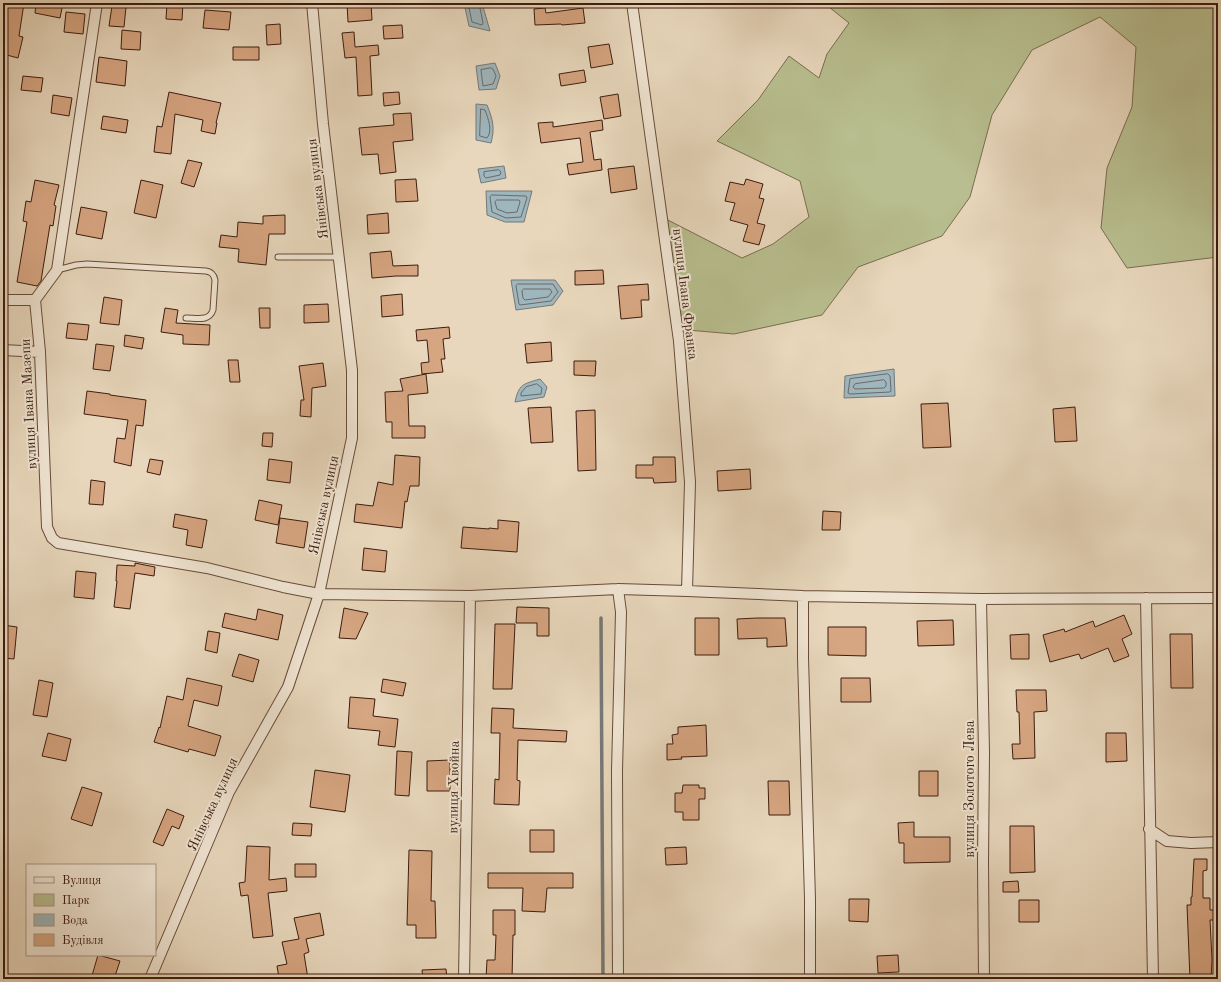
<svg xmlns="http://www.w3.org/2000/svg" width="1221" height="982" viewBox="0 0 1221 982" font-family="'Old Standard TT',serif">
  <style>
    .green { fill: #b8be8f; stroke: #7a6d4f }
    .water { fill: #9eb6bd; stroke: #777877 }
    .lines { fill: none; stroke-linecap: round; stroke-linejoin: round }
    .shore { stroke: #6e6966; stroke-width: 1 }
    .stream { stroke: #777877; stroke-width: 3.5 }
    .building { fill: #d6a581; stroke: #3d1c0f }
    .lane-casing { stroke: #684b3a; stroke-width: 7 }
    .street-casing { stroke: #684b3a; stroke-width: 12 }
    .lane { stroke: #f0e5d3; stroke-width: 5 }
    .street { stroke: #f0e5d3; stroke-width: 10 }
    .labels { text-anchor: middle; stroke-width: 4; stroke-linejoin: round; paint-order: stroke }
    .street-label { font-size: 14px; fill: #3d1c0f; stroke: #f0e5d3 }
  </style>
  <rect width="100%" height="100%" fill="#e8d7bc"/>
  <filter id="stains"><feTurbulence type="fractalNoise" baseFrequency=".005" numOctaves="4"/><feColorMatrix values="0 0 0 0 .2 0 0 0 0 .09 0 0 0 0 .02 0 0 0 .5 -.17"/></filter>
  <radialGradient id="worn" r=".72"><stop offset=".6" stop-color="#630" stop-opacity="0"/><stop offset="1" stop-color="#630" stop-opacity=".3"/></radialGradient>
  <!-- green -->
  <path class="green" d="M824,3H1218V257L1127,268L1101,228L1107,168L1132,107L1136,47L1100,17L1032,50L992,115L970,197L942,236L858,267L822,315L734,334L687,330L668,283L662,217L742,258L773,244L809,217L800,181L717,141L758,100L789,56L819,78L827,54L849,23Z"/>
  <!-- water -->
  <path class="water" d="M464,3H482L490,31L469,26Z
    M495,63L500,76L496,89L479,90L476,66Z
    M476,104L487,105C493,120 495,128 491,143L476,140Z
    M504,166L506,178L481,183L478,169Z
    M486,191H532L524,222H505L487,215Z
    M511,280H555L563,291L553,305L516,310Z
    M894,369L895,396L844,398L845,376Z
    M540,379L547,387L544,397L515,402C519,384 523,384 540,379Z"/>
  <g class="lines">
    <!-- shore -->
    <path class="shore" d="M468,3L472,22L482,25L483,23L479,3
      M491,68L493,69L496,76L493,84L483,86L481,70Z
      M481,109L485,110C488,118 493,131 487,138L480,136Z
      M499,170L501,172L500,175L486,178L484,176V172Z
      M492,195L526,196L527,198L521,217L506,218L492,212L490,197Z
      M497,200H519L520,202L517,212L507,213L497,209L495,202Z
      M518,284H553L558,292L551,301L520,305L519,304L516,286Z
      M524,289H550L552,292L548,297L525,300L523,298L522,291Z
      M888,374L890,376L891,391L890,392L850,394L848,393L850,379Z
      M884,380L886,382V386L884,388L855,389L853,387L855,384Z
      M537,384L542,388L541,394L521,396V393L526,387Z"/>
    <!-- stream -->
    <path class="stream" d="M601,618L603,979"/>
  </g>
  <!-- building -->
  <path class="building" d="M3,3H24L19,36L23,37L18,58L3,54Z
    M36,3H63L60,18L35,13Z
    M167,3H183L182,20L166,19Z
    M347,3H371L372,20L348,22Z
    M112,6L126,7L124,27L109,26Z
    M545,8L546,13L583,8L585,23L562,25L561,24L535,25L534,9Z
    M205,10L231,12L229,30L203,28Z
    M66,12L85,14L83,34L64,32Z
    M280,24L281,44L267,45L266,25Z
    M402,25L403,38L384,39L383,26Z
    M122,30L141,32L140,50L121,49Z
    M354,32L355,47L378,45L379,55L370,56L372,95L358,96L356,57L345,58L342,33Z
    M609,44L613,64L591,68L588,47Z
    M233,47H259V60H233Z
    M99,57L127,61L125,86L96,82Z
    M584,70L586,82L561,86L559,74Z
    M23,76L43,78L41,92L21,90Z
    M169,92L221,103L216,123H217L215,134L201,131L203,120L175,114L171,154L154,152L157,126L162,127Z
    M399,92L400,104L384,106L383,93Z
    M618,94L621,116L604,119L600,97Z
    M53,95L72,98L69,116L51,113Z
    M411,113L413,140L393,142L396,172L380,174L378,154L362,155L359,128L394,125L393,114Z
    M103,116L128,120L126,133L101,129Z
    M602,120L603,130L590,132L594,160L601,159L602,170L569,175L567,164L583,162L580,138L541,143L538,123L553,122V127Z
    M188,160L202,163L194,187L181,183Z
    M634,166L637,189L611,193L608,169Z
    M416,179L418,201L396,202L395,180Z
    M746,179L763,184L759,198L764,199L757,223L765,225L759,245L743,241L748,225L730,220L735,203L725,201L730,182L744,185Z
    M35,180L59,185L54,205L56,206L53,226L50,225L41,281L37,286L17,282L27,222L23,221L26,201L31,202Z
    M141,180L163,185L156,218L134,213Z
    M81,207L107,212L102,239L76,234Z
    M388,213L389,233L368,234L367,215Z
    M285,215V234H269L266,265L238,262L239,249L219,247L221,235L237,237L238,222L263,224V216Z
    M391,251L393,266L418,265V276H396L372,278L370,253Z
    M603,270L604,284L575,285V271Z
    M648,284L649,300H641L642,317L621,319L618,286Z
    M402,294L403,315L382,317L381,296Z
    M104,297L122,300L119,325L100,323Z
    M328,304L329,322L304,323V305Z
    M165,308L178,310L176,323L210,325L209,345L183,344V335L161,332Z
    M259,308H270V328H260Z
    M68,323L89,325L87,340L66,338Z
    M449,327L450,338L443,339L445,359H441L443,372L422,374L421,363L429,362L427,340L417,341L416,330Z
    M125,335L144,338L142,349L124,346Z
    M551,342L552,361L527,363L525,344Z
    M96,344L114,346L110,371L93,369Z
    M228,360H238L240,382H230Z
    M574,361H596L595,376L574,375Z
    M323,363L326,386L312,388L311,417L300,416L301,400H304L299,366Z
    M426,374L428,393L408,395L409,426H425V438H392V422H386L385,392L403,391L400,379Z
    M87,391L110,394V395L146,400L143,426L136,425L131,466L114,462L117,438L125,439L128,420L84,414Z
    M948,403L951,447L923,448L921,404Z
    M551,407L553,442L531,443L528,408Z
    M1075,407L1077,441L1055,442L1053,409Z
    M595,410L596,470L578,471L576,411Z
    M263,433H273L272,447L262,446Z
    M395,455L420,457L419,486H410L407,502L405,501L402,528L354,522L356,504L373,506L378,482L393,485Z
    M653,457H675L676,482L654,483L653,478H636V465H653Z
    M150,459L163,461L160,475L147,472Z
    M269,459L292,462L290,483L267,480Z
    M750,469L751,489L718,491L717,471Z
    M91,480L105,482L103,505L89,504Z
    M259,500L282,505L278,525L255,520Z
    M823,511L841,512L840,530H822Z
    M175,514L207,520L202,548L186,545L188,530L173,527Z
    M280,518L308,522L304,548L276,543Z
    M498,520L519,522L517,552L461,548L463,527L489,529V528L498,529Z
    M364,548L387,551L385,572L362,570Z
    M135,563L155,567L154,576L135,573L130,609L114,607L117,581H116L117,565L135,566Z
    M76,571L96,573L94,599L74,597Z
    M517,607L549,608V636H537V623H516Z
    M344,608L368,613L356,639L339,638Z
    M258,609L283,615L278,640L222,627L225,613L256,620Z
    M1124,615L1132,634L1122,639L1129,656L1114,662L1108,648L1081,659L1079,654L1050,662L1043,635L1064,629L1065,632L1093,621L1095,627Z
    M695,618H719V655H695Z
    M757,618H785L787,646L767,647V638L738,639L737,619Z
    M953,620L954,645L918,646L917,621Z
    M495,624H515L512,689H493Z
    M3,625L17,627L14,659L3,658Z
    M828,627H866V656L828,655Z
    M208,631L220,633L217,653L205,650Z
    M1029,634V659H1011L1010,635Z
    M1170,634H1192L1193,688H1171Z
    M239,654L259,660L253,682L232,676Z
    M187,678L222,686L218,706L194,700L188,726L221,736L215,756L189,749L188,752L154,742L159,727L160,728L167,696L183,700Z
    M841,678H870L871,702H841Z
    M383,679L406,683L403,696L381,692Z
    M39,680L53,683L47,717L33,715Z
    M1016,690H1046L1047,711L1034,712L1035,758L1013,759L1012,744H1020L1019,712H1017Z
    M350,697L375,699L373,716L398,719L395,747L378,745L380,731L348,728Z
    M492,708L514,709L513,728L567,731L566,742L518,740L517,780L520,781L519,805L494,804L495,779L499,780L500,733H491Z
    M706,725L707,756L681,757L682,759L667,760V744H673L672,735L678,734V727Z
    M48,733L71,739L66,761L42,756Z
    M1106,733H1126L1127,761L1106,762Z
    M397,751L412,752L409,796L395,795Z
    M450,760V791H427V761Z
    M315,770L350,775L345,812L310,807Z
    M919,771H938V796H919Z
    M768,781H789L790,815H769Z
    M683,785H699V788H705V799H699V820H683V812H675V793H682Z
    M82,787L102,793L92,826L71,819Z
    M167,809L184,816L179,829L172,826L163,846L153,842Z
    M914,822V837H950V862L904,863V843H899L898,823Z
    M293,823L312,824L311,836L292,835Z
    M1010,826H1034L1035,872L1010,873Z
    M530,830H554V852H530Z
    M247,846L270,847L269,880L286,878L287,891L268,893L273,936L253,938L248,895L241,896L239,883L245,882Z
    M686,847L687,864L666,865L665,848Z
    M409,850L432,851L431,901H435L436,938H416V925H407Z
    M1194,859H1207V870L1203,871V898H1210V910H1218V920H1210L1212,960L1211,979H1190L1187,905H1191V897H1192Z
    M295,864H316V877H295Z
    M488,873H573V888H547L545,912L522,911L523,888H488Z
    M1018,881L1019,892H1003V882Z
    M849,899H869L868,922L849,921Z
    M1019,900H1039V922H1019Z
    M493,910H515V935H513L512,979H486L487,960H495L496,935H493Z
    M320,913L324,935L306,939L309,952L304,954L308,979H298V975L279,978L277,966L287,964L282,942L299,939L294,918Z
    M98,955L120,961L114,979H91Z
    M898,955L899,972L878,973L877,956Z
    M446,969L447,979H423L422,970Z"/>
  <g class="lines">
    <defs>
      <path id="lane" d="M278,257H339
        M57,270L76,265L87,264L206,271C212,272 214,275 215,280L213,310C209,322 196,318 186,318
        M3,812L4,816L3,831"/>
      <path id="street" d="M97,3L57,270L35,300L40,352L47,527L52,538L58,543L207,568L283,587L319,594L470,596L618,589L687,591L803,596L981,599L1218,598
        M632,3L679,341L690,482L687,591
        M3,300H35
        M3,350L40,352
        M803,596V658L810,899V979
        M1146,598L1153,979
        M981,599L984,752L983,863L984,979
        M1149,829L1167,841L1191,843L1218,842
        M150,979L229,792L288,687L319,594L352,438V370L323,124L312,3
        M464,979L470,596
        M618,979L617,771L621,612L618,589"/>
    </defs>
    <!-- lane casing -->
    <use href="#lane" class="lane-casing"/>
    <!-- street casing -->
    <use href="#street" class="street-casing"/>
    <!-- lane -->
    <use href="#lane" class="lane"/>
    <!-- street -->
    <use href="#street" class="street"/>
  </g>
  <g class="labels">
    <!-- street labels -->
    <g class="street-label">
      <text transform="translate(317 189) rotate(-97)" y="5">Янівська вулиця</text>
      <text transform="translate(686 294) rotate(83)" y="5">вулиця Івана Франка</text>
      <text transform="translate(28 404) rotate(-93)" y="5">вулиця Івана Мазепи</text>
      <text transform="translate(323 505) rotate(-78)" y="5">Янівська вулиця</text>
      <text transform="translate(453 787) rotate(-89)" y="5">вулиця Хвойна</text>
      <text transform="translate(969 789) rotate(-90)" y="5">вулиця Золотого Лева</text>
      <text transform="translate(212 804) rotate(-65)" y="5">Янівська вулиця</text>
    </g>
  </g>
  <!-- margin -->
  <rect width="1221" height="982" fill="none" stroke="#e8d7bc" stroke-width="16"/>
  <rect x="4" y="4" width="1213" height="974" fill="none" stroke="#3d1c0f" stroke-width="2"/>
  <rect x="8" y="8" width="1205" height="966" fill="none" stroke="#3d1c0f"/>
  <!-- legend -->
  <rect x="26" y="864" width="130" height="92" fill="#f0e5d3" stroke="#a89585"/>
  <rect x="34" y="877" width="20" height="6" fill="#f0e5d3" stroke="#a89585"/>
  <text x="62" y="884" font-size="12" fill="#3d1c0f">Вулиця</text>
  <rect x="34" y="894" width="20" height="12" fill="#b8be8f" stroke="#a89585"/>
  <text x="62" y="904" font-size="12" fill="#3d1c0f">Парк</text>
  <rect x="34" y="914" width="20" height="12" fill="#9eb6bd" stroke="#a89585"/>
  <text x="62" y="924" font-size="12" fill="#3d1c0f">Вода</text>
  <rect x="34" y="934" width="20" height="12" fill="#d6a581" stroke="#a89585"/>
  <text x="62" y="944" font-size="12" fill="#3d1c0f">Будівля</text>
  <rect width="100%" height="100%" filter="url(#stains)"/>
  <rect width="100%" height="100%" fill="url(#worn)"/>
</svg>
